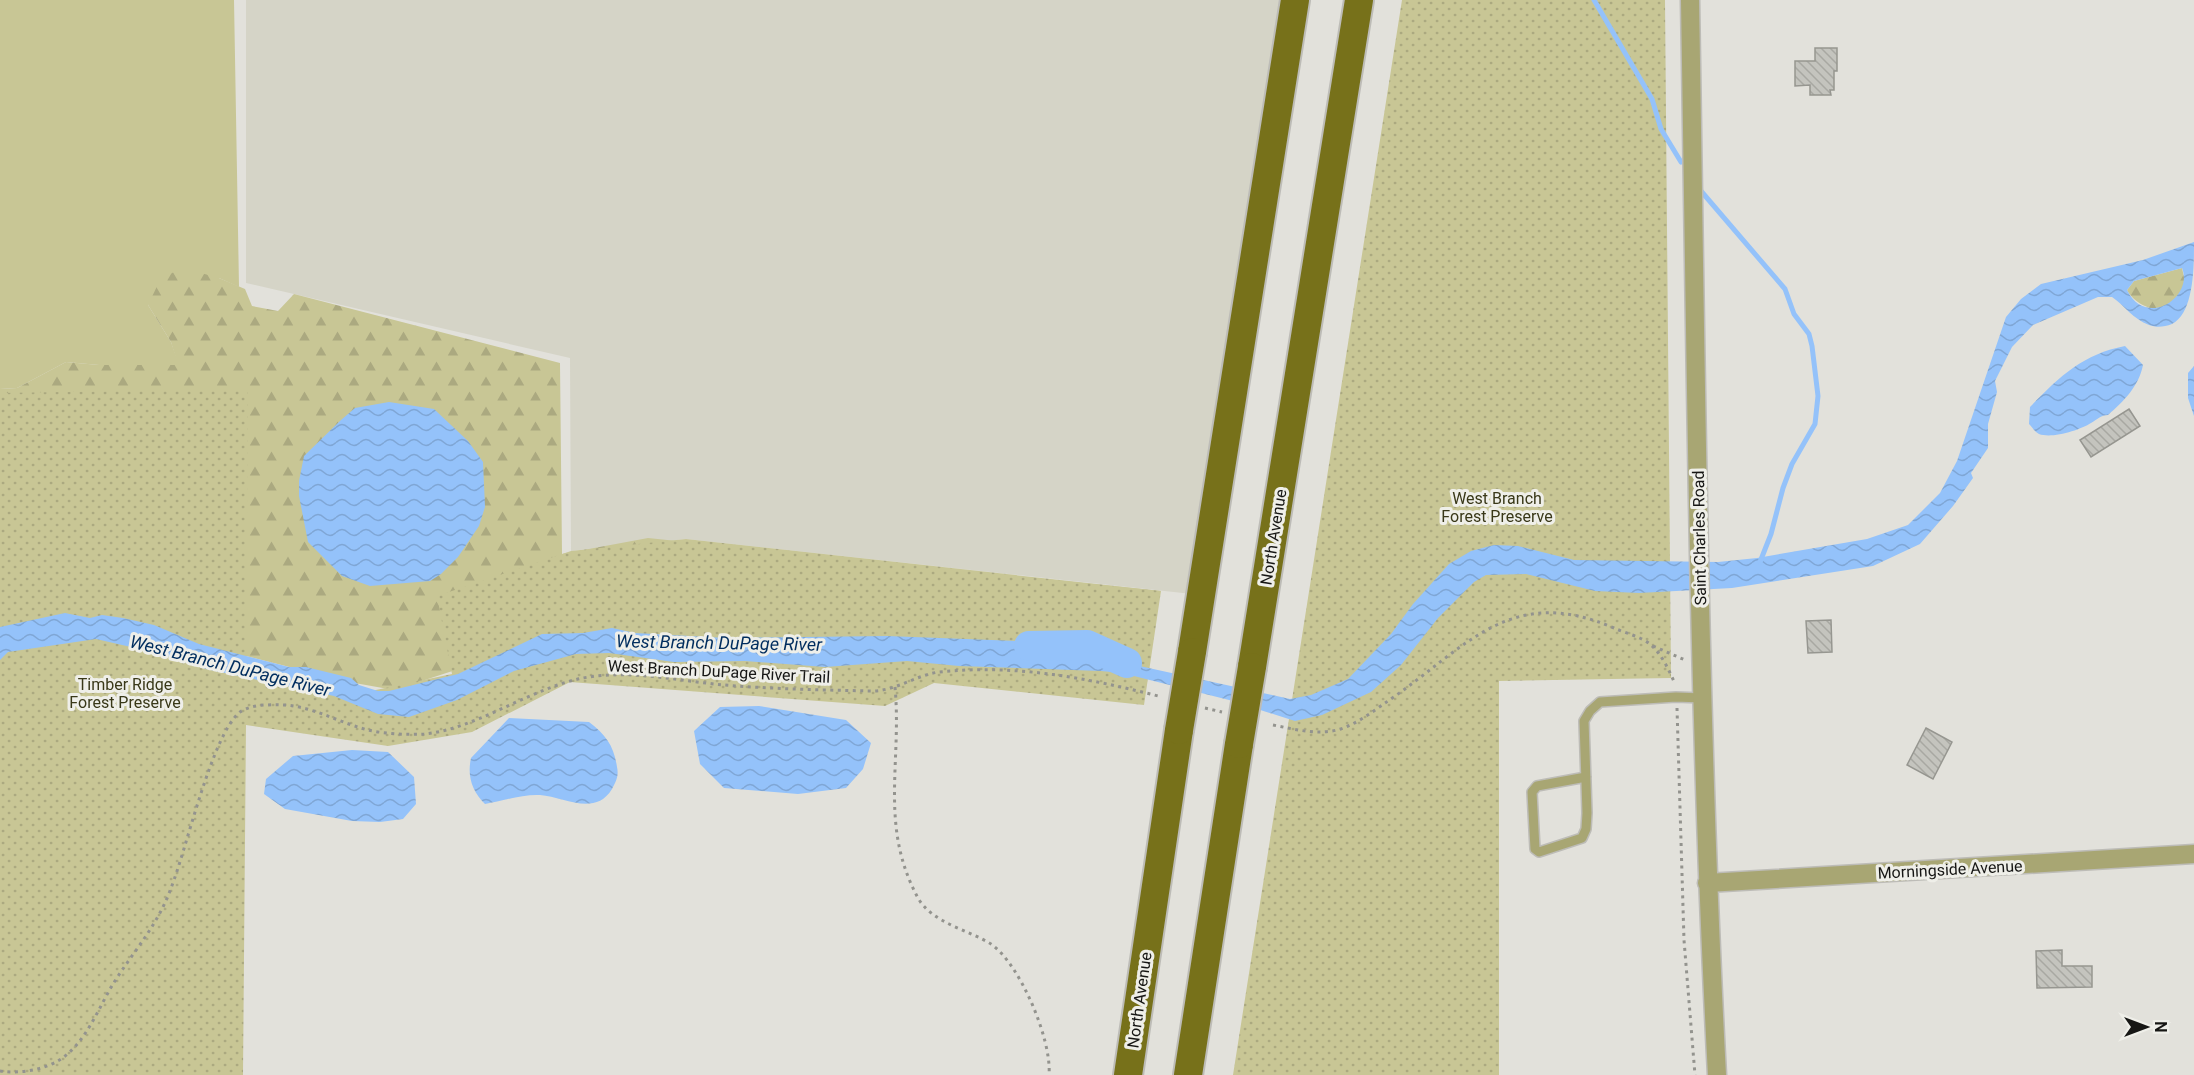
<svg xmlns="http://www.w3.org/2000/svg" width="2194" height="1075" viewBox="0 0 2194 1075" font-family="Roboto,sans-serif">
  <style>
    .built { fill: #d5d4c7 }
    .grass { fill: #c8c695 }
    .forest { fill: url(#forest-firs) }
    .park { fill: url(#park-dots) }
    .water { fill: url(#water-waves); fill-rule: evenodd }
    .lines { fill: none; stroke-linecap: round; stroke-linejoin: round }
    .stream { stroke: #94c2fa; stroke-width: 5 }
    .river { stroke: #94c2fa; stroke-width: 30 }
    .building { fill: url(#building-back-hatch); stroke: #969690; stroke-width: 1.5 }
    .lane-casing { stroke: #bdbcb7; stroke-width: 12 }
    .street-casing { stroke: #bdbcb7; stroke-width: 21 }
    .primary-casing { stroke: #bdbcb7; stroke-width: 32 }
    .path { stroke: #93938e; stroke-width: 3; stroke-dasharray: 3 4.5; stroke-linecap: butt }
    .lane { stroke: #a8a673; stroke-width: 9 }
    .street { stroke: #a8a673; stroke-width: 18 }
    .primary { stroke: #77711a; stroke-width: 28 }
    .primary-bridge-casing { stroke: #bdbcb7; stroke-width: 32; stroke-linecap: butt }
    .primary-bridge { stroke: #77711a; stroke-width: 28 }
    .labels { text-anchor: middle; stroke-width: 6; stroke-linejoin: round; paint-order: stroke }
    .park-label { font-size: 16px; fill: #393818; stroke: #efefe9 }
    .street-label { font-size: 16px; fill: #161614; stroke: #efefe9 }
    .water-label { font-size: 18px; font-style: italic; fill: #002d5e; stroke: #efefe9 }
  </style>
  <defs>
    <pattern id="forest-firs" width="22" height="20" patternUnits="userSpaceOnUse" patternTransform="scale(1.5)"><rect width="22" height="20" fill="#c8c695"/><path d="M5 1l3.5 6h-7zM16 11l3.5 6h-7z" fill="#aba980"/></pattern>
    <pattern id="park-dots" width="8" height="8" patternUnits="userSpaceOnUse" patternTransform="scale(1.5)"><rect width="8" height="8" fill="#c8c695"/><path d="M2 2h.1M6 6h.1" fill="none" stroke="#aba980" stroke-width="1.8" stroke-linecap="round"/></pattern>
    <pattern id="water-waves" width="16" height="10" patternUnits="userSpaceOnUse" patternTransform="scale(1.5)"><rect width="16" height="10" fill="#94c2fa"/><path d="M0 5q4-4 8 0t8 0" fill="none" stroke="#7fa6d5"/></pattern>
    <pattern id="building-back-hatch" width="6" height="6" patternUnits="userSpaceOnUse" patternTransform="scale(1.5)"><rect width="6" height="6" fill="#c4c4be"/><path d="M-1 5l2 2M0 0l6 6M5-1l2 2" fill="none" stroke="#a8a8a2"/></pattern>
  </defs>
  <rect width="100%" height="100%" fill="#e2e1db"/>
  <!-- built -->
  <path class="built" d="M246,0H1288L1192,594L686,539L571,551L570,358L246,283Z"/>
  <!-- grass -->
  <path class="grass" d="M0,0H234L239,287L219,278L148,305L171,342L179,365H99L66,362L17,388L0,389Z"/>
  <!-- forest -->
  <path class="forest" d="M183,268L219,278L245,289L252,306L278,311L294,294L560,363L562,554L648,538L1161,591L471,665L394,690L349,682L199,644L0,632V389L17,388L66,362L99,365H178L171,342L148,305L161,278Z
    M2182,268L2186,286C2182,292 2178,300 2172,305C2158,316 2134,304 2127,290L2134,281Z"/>
  <!-- park -->
  <path class="park" d="M1402,0H1665L1671,678L1499,681V1075H1233Z
    M248,389L246,662L371,691L452,674L437,596L571,551L686,539L1161,591L1144,705L934,683L885,706L570,682L472,732L388,746L246,725L243,1075H0V393Z"/>
  <!-- water -->
  <path class="water" d="M2194,242C2194,267 2194,313 2172,324C2164,327 2157,328 2149,325C2133,319 2125,306 2112,297H2098L2033,325L2012,347L1995,381L1997,392L1988,424V448L1971,473L1973,478L1953,506L1920,544L1873,566L1732,588L1639,593L1595,591L1526,574L1486,575L1474,582L1438,618L1401,665L1371,692L1322,715L1295,721L1229,700L1122,673L1101,671L959,666L907,661L825,667L745,661L674,662L609,653L576,654L514,671L457,700L409,717L378,714L334,696L206,669L157,653L96,639L8,652L0,660V627L65,613L90,618L102,615L123,618L154,625L199,644L289,667H306L351,678L359,685L378,691H389L458,674L542,634L583,633L612,628L635,633L726,638L887,636L1042,642L1075,647L1105,645L1117,650L1135,665L1290,699L1311,695L1348,679L1391,634L1413,604L1449,564L1471,551L1494,545L1518,546L1574,560L1718,562L1757,558L1867,539L1908,525L1940,493L1957,461L2006,317L2021,299L2041,284L2143,260ZM2182,268C2194,297 2146,329 2127,290L2134,281Z
    M2125,346L2143,365C2139,386 2124,401 2108,415C2101,415 2098,419 2091,423C2080,430 2052,439 2039,434C2035,432 2032,427 2029,424L2030,407C2059,377 2083,354 2125,346Z
    M2194,366V416L2188,398V373Z
    M389,402L434,409L468,441L483,462L485,507L479,526L458,557L441,574L430,581L370,586L342,576L308,542L299,496V481L304,456L341,420L355,408Z
    M759,706L846,720L871,743L863,769L846,788L798,794L724,788L700,764L694,731L720,707Z
    M509,718L589,722C606,735 614,746 617,767C619,776 616,781 612,789C595,817 564,797 540,795C523,794 502,801 485,804C472,791 467,776 471,758Z
    M352,750L388,752L414,777L416,804L403,819L380,822L352,821L285,809L264,794L266,779L293,756Z"/>
  <g class="lines">
    <!-- stream -->
    <path class="stream" d="M1594,0L1652,99L1661,129L1681,162
      M1701,191L1785,289L1794,314L1809,334L1812,346L1818,396L1815,424L1792,464L1783,488L1771,534L1760,562"/>
    <!-- river -->
    <path class="river" d="M1029,646L1087,645L1127,663"/>
  </g>
  <!-- building -->
  <path class="building" d="M1815,48H1837V71H1834V90H1830L1831,95H1810V85L1795,86V61H1815Z
    M2129,409L2140,426L2091,457L2080,440Z
    M1831,620L1832,652L1808,653L1806,621Z
    M1926,728L1952,742L1933,779L1907,765Z
    M2062,950V966H2092V987L2037,988L2036,951Z"/>
  <g class="lines">
    <defs>
      <path id="lane" d="M1586,777L1537,786L1532,792L1535,849L1539,852L1582,838L1586,829L1587,813L1584,721L1590,711L1600,702L1676,697L1702,698"/>
      <path id="street" d="M1690,0C1696,358 1698,717 1717,1075
        M1707,883L2194,854"/>
      <path id="primary" d="M1192,652L1295,0
        M1252,667L1359,0
        M1128,1075L1179,730
        M1188,1075L1239,744"/>
    </defs>
    <!-- lane casing -->
    <use href="#lane" class="lane-casing"/>
    <!-- street casing -->
    <use href="#street" class="street-casing"/>
    <!-- primary casing -->
    <use href="#primary" class="primary-casing"/>
    <!-- path -->
    <path class="path" d="M1653,646L1685,660
      M895,687C902,763 879,826 918,898C932,923 969,930 991,944C1020,964 1052,1040 1049,1075
      M1205,708L1222,712
      M1677,708L1684,940L1695,1075
      M1273,725C1293,729 1312,734 1332,731C1352,728 1372,712 1388,701C1467,647 1510,583 1614,628C1625,633 1642,637 1651,645C1661,653 1670,672 1675,684
      M0,1071C20,1074 44,1070 61,1059C86,1042 98,1009 113,984C133,952 158,925 171,888C186,851 212,734 240,712C248,707 258,705 267,705C308,702 330,720 368,730C385,734 407,735 424,734C474,730 531,688 583,678C629,669 679,681 724,685C773,689 823,690 872,691C896,691 916,675 939,672C1017,664 1088,678 1162,697"/>
    <!-- lane -->
    <use href="#lane" class="lane"/>
    <!-- street -->
    <use href="#street" class="street"/>
    <!-- primary -->
    <use href="#primary" class="primary"/>
    <defs>
      <path id="primary-bridge" d="M1179,730L1192,652
        M1239,744L1252,667"/>
    </defs>
    <!-- primary-bridge casing -->
    <use href="#primary-bridge" class="primary-bridge-casing"/>
    <!-- primary-bridge -->
    <use href="#primary-bridge" class="primary-bridge"/>
  </g>
  <g class="labels">
    <!-- park labels -->
    <g class="park-label">
      <text x="1497" y="504">West Branch<tspan x="1497" dy="18">Forest Preserve</tspan></text>
      <text x="125" y="690">Timber Ridge<tspan x="125" dy="18">Forest Preserve</tspan></text>
    </g>
    <!-- street labels -->
    <g class="street-label">
      <text transform="translate(1273 537) rotate(-81)" y="6">North Avenue</text>
      <text transform="translate(1699 538) rotate(-91)" y="6">Saint Charles Road</text>
      <text transform="translate(719 671) rotate(3)" y="6">West Branch DuPage River Trail</text>
      <text transform="translate(1950 869) rotate(-3)" y="6">Morningside Avenue</text>
      <text transform="translate(1139 1000) rotate(-82)" y="6">North Avenue</text>
    </g>
    <!-- water labels -->
    <g class="water-label">
      <text transform="translate(719 643) rotate(1)" y="6">West Branch DuPage River</text>
      <text transform="translate(230 666) rotate(14)" y="6">West Branch DuPage River</text>
    </g>
  </g>
  <!-- north arrow -->
  <g transform="translate(2146 1027) rotate(90)" stroke="#efefe9" stroke-width="4.5" paint-order="stroke">
  <path d="M0-4.5L10 22L0 15L-10 22Z" fill="#161614"/>
  <text y="-9" font-size="16" font-weight="bold" text-anchor="middle" fill="#161614">N</text>
  </g>
</svg>
